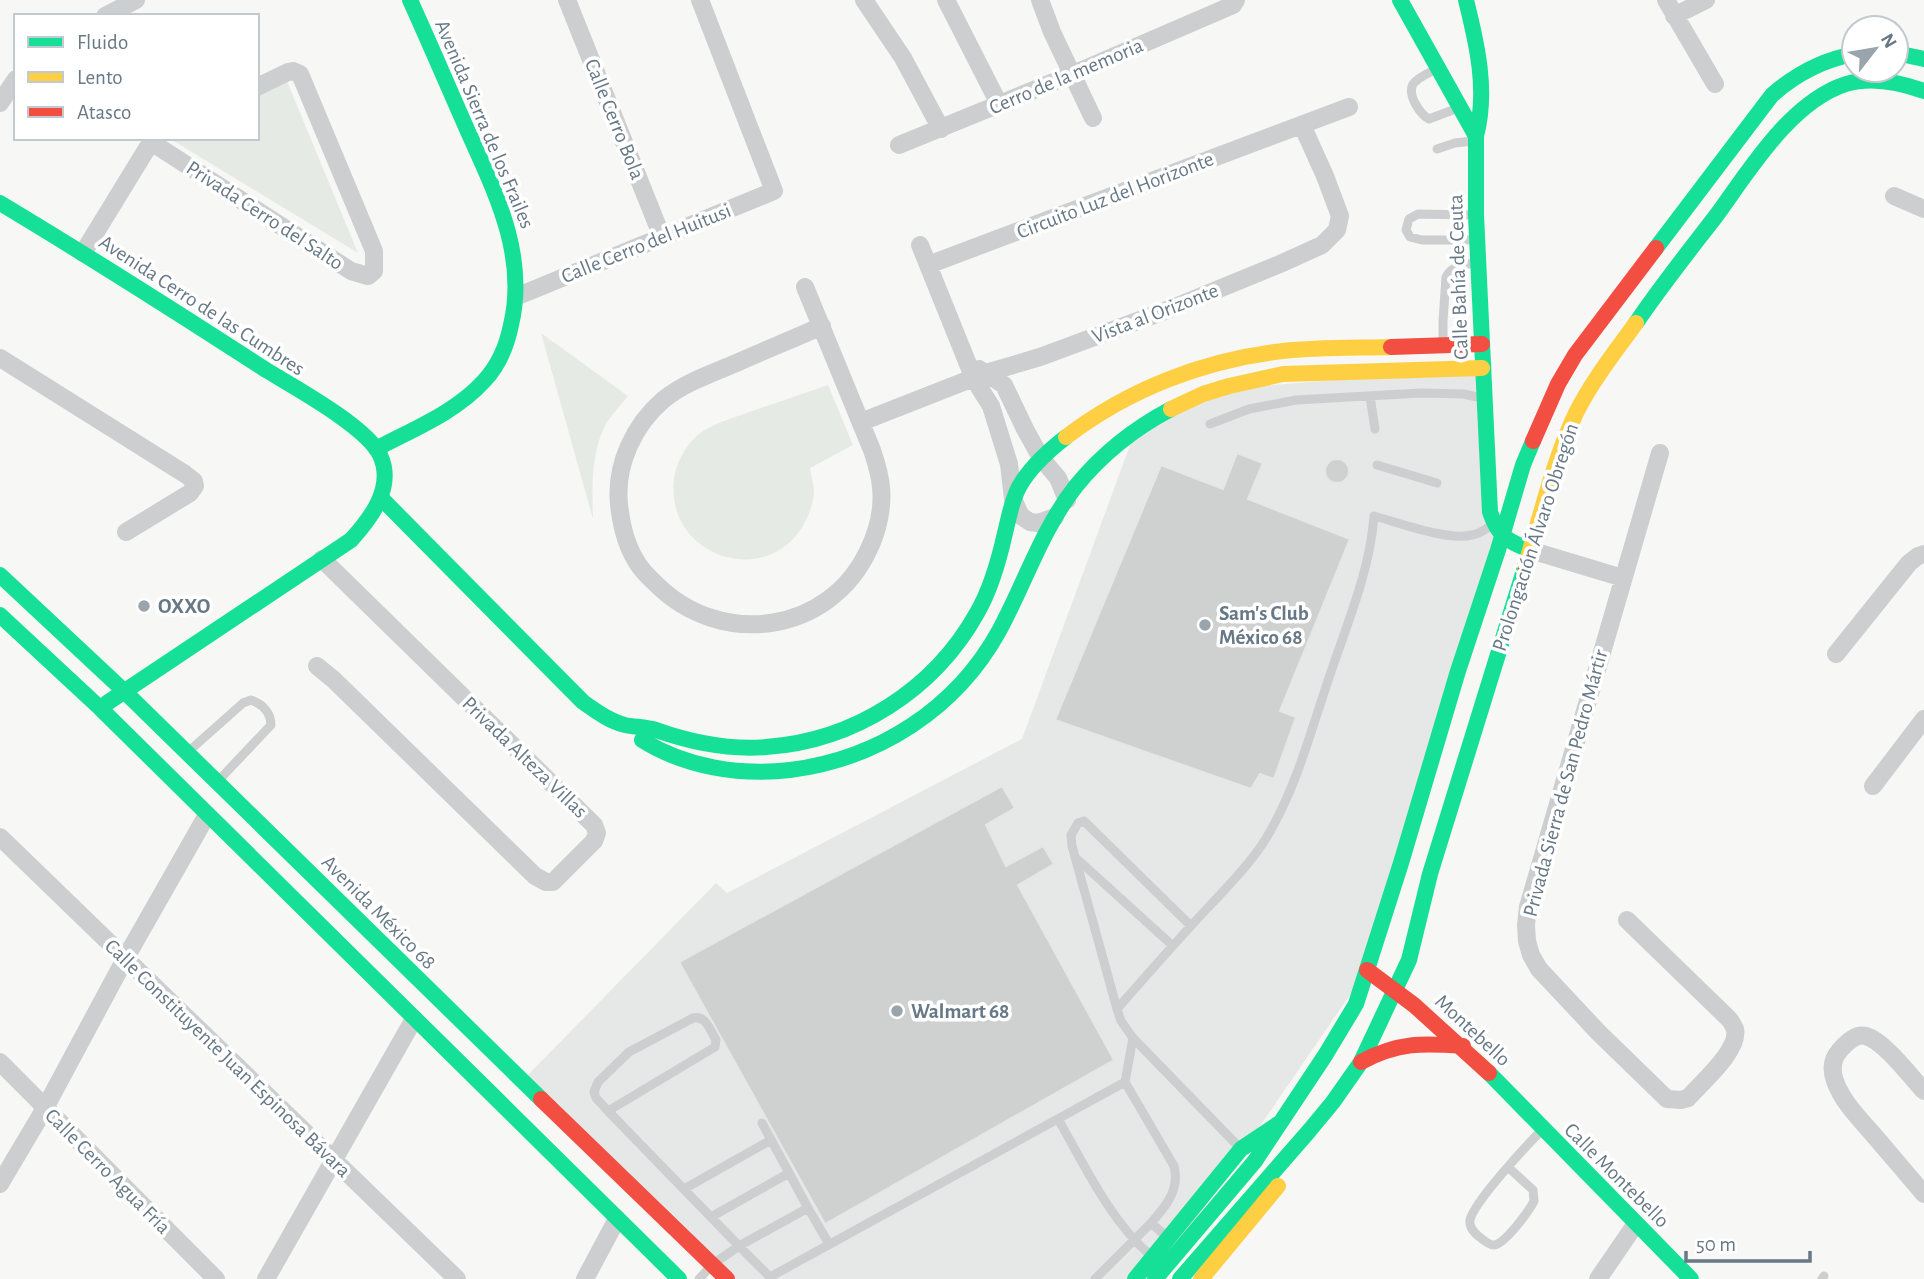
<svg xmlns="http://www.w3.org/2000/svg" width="1924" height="1279" viewBox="0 0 1924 1279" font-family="'Alegreya Sans',sans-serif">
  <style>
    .built { fill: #e6e7e7 }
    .green { fill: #e6eae4 }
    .building { fill: #cfd1d1; stroke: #e6e6e6; stroke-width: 2 }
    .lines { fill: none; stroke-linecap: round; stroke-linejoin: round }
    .lane { stroke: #cccecf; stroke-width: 9 }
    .street { stroke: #cccecf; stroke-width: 18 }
    .fast { stroke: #16e098; stroke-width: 16 }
    .slow { stroke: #ffcf43; stroke-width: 16 }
    .jam { stroke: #f24e42; stroke-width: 16 }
    .poi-dot { fill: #99a4ad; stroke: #fff; stroke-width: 2.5 }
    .labels { text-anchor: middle; stroke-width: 7; stroke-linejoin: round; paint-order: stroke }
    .street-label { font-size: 21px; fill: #677886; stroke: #fff }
    .poi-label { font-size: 21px; font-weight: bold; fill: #677886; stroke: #fff; text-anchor: start }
  </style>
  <rect width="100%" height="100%" fill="#f7f7f6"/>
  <!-- built -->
  <path class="built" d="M1482,368L1498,550L1367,970L1155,1279H722L522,1081L716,883L727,893L1022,739L1136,429L1211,390Z"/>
  <!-- green -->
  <path class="green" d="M286,79L358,253L172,140L257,138V94Z
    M541,333L628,396C621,405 613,413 607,422C591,450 592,487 593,519Z
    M828,385L853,445L810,468C811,474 813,482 814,489C814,499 811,510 806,520C772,591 665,559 674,480C676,462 687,442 703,431C718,422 736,417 752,411C778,402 803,394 828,385Z"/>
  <!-- building -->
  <path class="building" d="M1237,453L1263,463L1248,499L1350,539L1280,711L1296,717L1274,779L1260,774L1251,789L1055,720L1161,465L1223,489Z
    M1325 471a12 12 0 1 1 24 0a12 12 0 1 1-24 0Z
    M1002,786L1015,808L986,825L1006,866L1043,846L1054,864L1018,885L1114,1060L825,1224L679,962Z"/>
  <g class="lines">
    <!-- lane -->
    <path class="lane" d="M1438,68C1431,72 1418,77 1413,84C1407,95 1420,114 1429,119L1458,108
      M1437,149L1455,143L1473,141
      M1473,240H1422L1410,237L1406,230L1409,219L1418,214L1475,215
      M1443,343V321L1446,277C1452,265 1465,264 1477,263
      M1370,397L1375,429
      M1210,424L1249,409L1296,400L1421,393L1464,394L1481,398
      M1377,465L1437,483
      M189,751L243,703L251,700C262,704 271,712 271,725L218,781
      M1076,858L1173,946
      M1117,1009L1072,846L1071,835L1078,823L1084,821L1191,926
      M1125,1082L1133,1038
      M608,1111L715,1047L716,1040C710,1030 706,1015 693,1018L629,1052L598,1082L594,1092L596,1098L608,1111L739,1246L808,1208
      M1058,1119C1085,1166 1109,1219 1150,1255
      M762,1123L808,1208L829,1244
      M1238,1146L1133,1038L1121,1021L1117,1009C1145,977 1173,945 1202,914C1226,888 1255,860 1272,828C1300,777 1313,723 1332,669C1349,619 1370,569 1374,516C1400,523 1447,541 1472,535C1479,534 1486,529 1492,525
      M1508,1167L1533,1190L1534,1201C1529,1211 1505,1244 1494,1245C1488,1245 1481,1238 1476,1234C1472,1230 1469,1226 1470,1220C1474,1202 1526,1146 1541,1131
      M684,1189L771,1140
      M711,1217L789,1173
      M770,1277L1125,1082L1174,1166C1180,1190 1166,1206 1151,1223L1167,1237
      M699,1279L713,1264L739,1246L772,1279
      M1095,1279L1151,1223
      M1822,1279L1824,1276"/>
    <!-- street -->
    <path class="street" d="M567,0L662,237
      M864,0L903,58L941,129
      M946,0L999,104
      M1040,0L1052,32L1093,118
      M1666,0L1715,84
      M105,16L136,0
      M1674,16L1706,0
      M0,103L16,79
      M157,138L151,142L351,271L368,276L374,271V251L300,74L293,71L288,72L257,87
      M899,145L1073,74L1233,5L1236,0
      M1894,196L1924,209
      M920,245L974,379L991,406L1009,464L1013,499L1021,516L1030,522L1038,523L1055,517
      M83,253L151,142
      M928,265L1349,107
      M805,287L872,450C876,462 880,474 881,487C883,507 878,530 869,549C830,634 721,649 656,584C649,577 643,572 638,564C626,546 621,524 619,504C615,465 634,425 663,400C684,383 710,374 734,364C763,351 793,339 822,326
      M518,296L774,191L700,0
      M0,358L185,474L194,481L195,486L190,493L126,532
      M979,369L1004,385L1025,429L1041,458L1058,478L1067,500
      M861,422L986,373L1040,357L1170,309L1280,264L1322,245L1337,230L1340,216L1325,176L1302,125
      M1530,550L1623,578
      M1836,654L1909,563L1918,556L1924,554
      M317,666L334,680L535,876L546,882H553L594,841L597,833L594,825L322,559
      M1873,786L1924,719
      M0,837L457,1279
      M1627,920L1729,1019C1730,1020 1734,1027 1735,1029C1740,1050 1701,1083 1688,1098L1681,1100L1667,1099L1599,1033L1539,969L1531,955L1527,941L1526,925L1528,907L1660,453
      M0,1062L216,1279
      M1924,1091C1911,1077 1884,1041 1866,1036C1856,1033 1846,1043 1840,1050C1832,1059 1831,1070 1835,1081C1842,1101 1858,1117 1872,1133C1889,1153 1907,1174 1924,1194
      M0,1184L45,1108L125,959L207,815
      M266,1279L414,1019
      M585,1279L617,1219
      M1598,1279L1635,1225"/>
    <!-- fast -->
    <path class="fast" d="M1400,0L1476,136V215L1490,512C1498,536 1507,541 1530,550
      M1466,0C1477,44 1488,91 1476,136
      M1896,53L1924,59
      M0,203C90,257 178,313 266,370C294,387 367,427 380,455C395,487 371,518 351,540L107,703
      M1656,248L1772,95C1796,74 1822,60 1854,54
      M1636,323C1661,286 1689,251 1716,216C1749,171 1790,102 1846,84C1872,76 1899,82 1924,91
      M376,449C413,429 455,413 484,381C498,366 507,345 511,325C528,254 494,190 466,127C447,84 429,42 410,0
      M381,498L583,702C596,711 609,721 625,725C635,727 646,727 656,730C690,742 729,750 766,747C854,741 934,690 977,613C991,589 999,560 1005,533C1009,518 1011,502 1019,487C1030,467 1048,451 1066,437
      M0,575L124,691L541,1099
      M0,615L100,708L679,1279
      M642,740C685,767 740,776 790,770C878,759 956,709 999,631C1025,583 1042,529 1076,486C1102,454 1135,428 1171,409
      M1489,1073L1691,1279
      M1135,1279L1241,1149L1278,1124
      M1155,1279L1255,1161L1326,1054L1356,1004L1401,863L1458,671L1498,550L1523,465L1533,441
      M1180,1279L1309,1131L1333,1102L1361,1062L1409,960L1430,874L1525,567"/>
    <!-- slow -->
    <path class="slow" d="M1171,409L1203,394L1229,386L1283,374L1482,368
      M1066,437C1129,389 1204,360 1283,351C1319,347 1355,348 1391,347
      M1525,567C1541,516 1553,461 1576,413C1592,381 1615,352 1636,323
      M1201,1279L1278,1186"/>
    <!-- jam -->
    <path class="jam" d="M1391,347L1482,344
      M1533,441L1558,384L1575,355L1656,248
      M1367,970L1414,1005L1489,1073
      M1361,1062C1398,1042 1423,1043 1463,1046
      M541,1099L727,1279"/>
  </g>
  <!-- markers -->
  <g class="poi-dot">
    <circle cx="144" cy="606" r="7"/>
    <circle cx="1205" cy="625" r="7"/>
    <circle cx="897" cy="1011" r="7"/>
  </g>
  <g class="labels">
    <!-- street labels -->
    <g class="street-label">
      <text transform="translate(1066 76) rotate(-23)" y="7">Cerro de la memoria</text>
      <text transform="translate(615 119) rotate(68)" y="7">Calle Cerro Bola</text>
      <text transform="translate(485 124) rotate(67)" y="7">Avenida Sierra de los Frailes</text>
      <text transform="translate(1115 195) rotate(-21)" y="7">Circuito Luz del Horizonte</text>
      <text transform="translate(265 215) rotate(33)" y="7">Privada Cerro del Salto</text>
      <text transform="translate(646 243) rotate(-22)" y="7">Calle Cerro del Huitusi</text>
      <text transform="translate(1458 277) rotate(-92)" y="7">Calle Bahía de Ceuta</text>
      <text transform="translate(202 305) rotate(33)" y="7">Avenida Cerro de las Cumbres</text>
      <text transform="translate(1155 313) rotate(-21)" y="7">Vista al Orizonte</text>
      <text transform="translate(1535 537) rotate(-72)" y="7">Prolongación Álvaro Obregón</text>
      <text transform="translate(525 757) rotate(44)" y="7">Privada Alteza Villas</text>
      <text transform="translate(1565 783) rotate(-75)" y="7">Privada Sierra de San Pedro Mártir</text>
      <text transform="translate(379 912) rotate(45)" y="7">Avenida México 68</text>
      <text transform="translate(1473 1030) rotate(43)" y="7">Montebello</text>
      <text transform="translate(228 1058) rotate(44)" y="7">Calle Constituyente Juan Espinosa Bávara</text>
      <text transform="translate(108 1171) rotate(45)" y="7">Calle Cerro Agua Fría</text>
      <text transform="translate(1617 1175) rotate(45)" y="7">Calle Montebello</text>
    </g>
    <!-- poi labels -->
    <g class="poi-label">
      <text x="158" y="613">OXXO</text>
      <text x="1219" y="620">Sam's Club<tspan x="1219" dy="24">México 68</tspan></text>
      <text x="911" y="1018">Walmart 68</text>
    </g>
  </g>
  <!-- legend -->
  <rect x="14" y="14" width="245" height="126" fill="#ffffff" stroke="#c2c9cf" stroke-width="2"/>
  <rect x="28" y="37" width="35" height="10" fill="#16e098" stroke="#c2c9cf" stroke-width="2"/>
  <text x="77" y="49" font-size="21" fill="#677886">Fluido</text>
  <rect x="28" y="72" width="35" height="10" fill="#ffcf43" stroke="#c2c9cf" stroke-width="2"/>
  <text x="77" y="84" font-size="21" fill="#677886">Lento</text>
  <rect x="28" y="107" width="35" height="10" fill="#f24e42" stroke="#c2c9cf" stroke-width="2"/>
  <text x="77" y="119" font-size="21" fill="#677886">Atasco</text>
  <!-- north arrow -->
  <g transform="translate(1875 49) rotate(59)"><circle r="33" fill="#ffffff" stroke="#c2c9cf" stroke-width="2"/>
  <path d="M0-5L12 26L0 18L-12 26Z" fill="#99a4ad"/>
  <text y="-10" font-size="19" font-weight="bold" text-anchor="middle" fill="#677886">N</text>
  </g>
  <!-- scale -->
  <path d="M1686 1251v10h124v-10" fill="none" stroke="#677886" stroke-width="3.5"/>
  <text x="1696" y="1251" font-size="21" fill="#677886" stroke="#ffffff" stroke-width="5" paint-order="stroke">50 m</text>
</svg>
